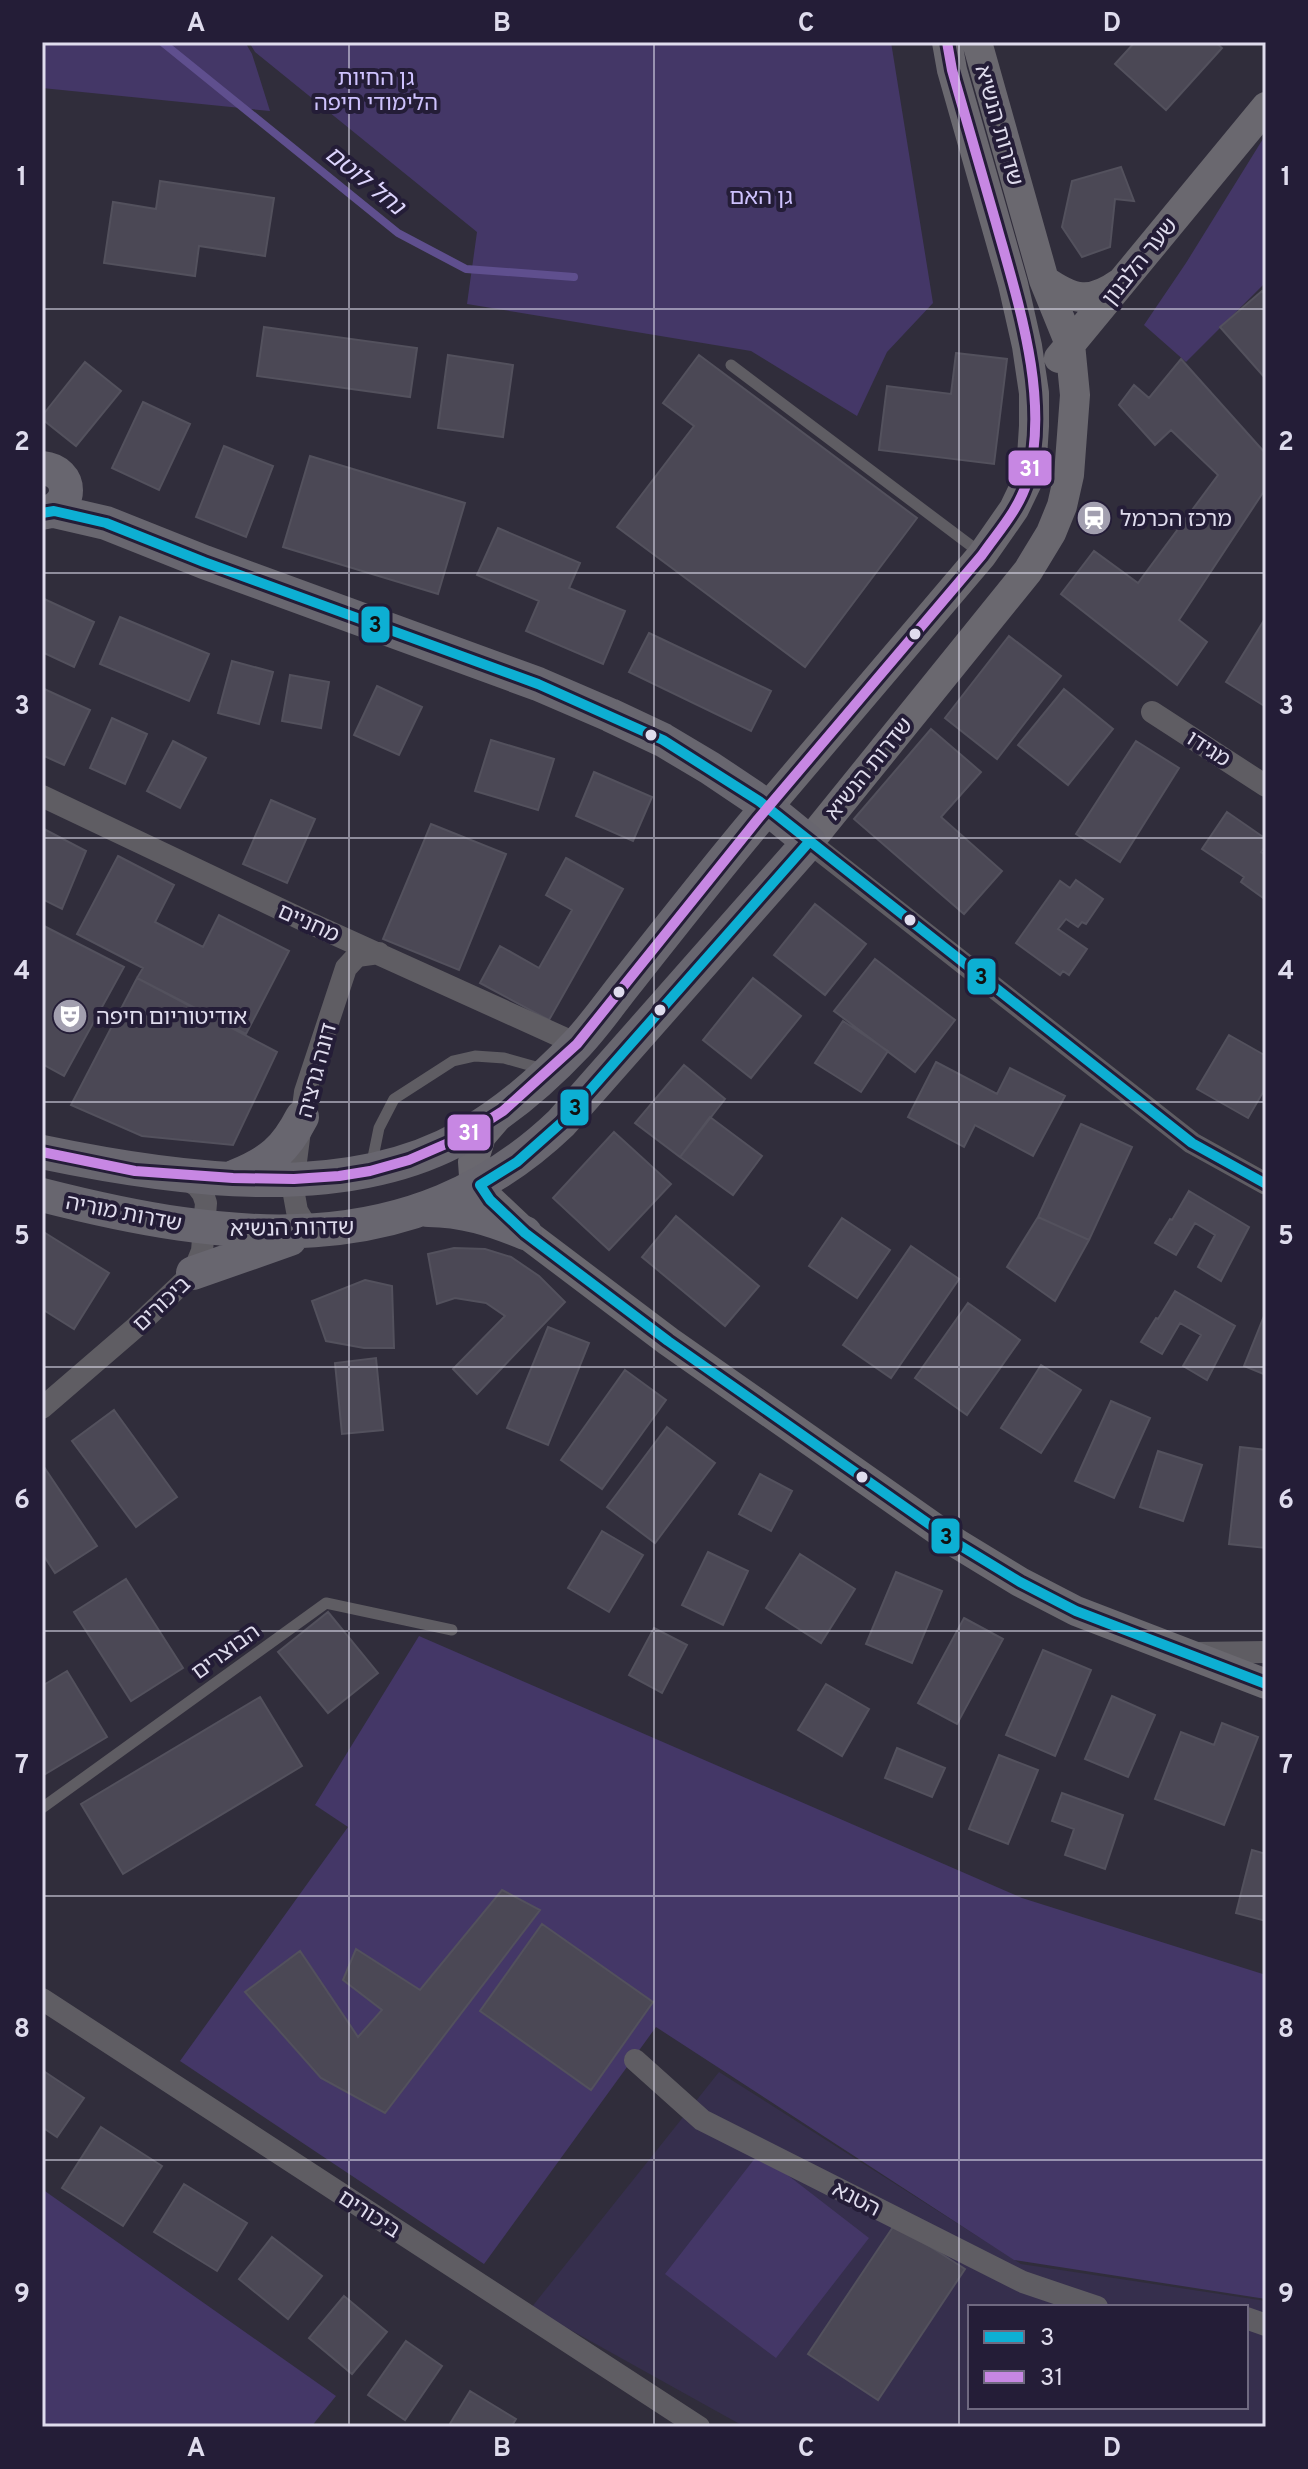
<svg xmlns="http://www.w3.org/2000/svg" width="1308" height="2469" viewBox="0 0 1308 2469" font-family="Overpass,'Noto Sans Hebrew',sans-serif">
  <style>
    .built { fill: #362f4d; fill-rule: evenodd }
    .green { fill: #443767 }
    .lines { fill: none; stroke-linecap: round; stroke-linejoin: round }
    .stream { stroke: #5f4f8e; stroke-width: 8 }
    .building { fill: #4b4855; stroke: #53515d; stroke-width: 2 }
    .lane { stroke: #5f5d63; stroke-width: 11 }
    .street { stroke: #5f5d63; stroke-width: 22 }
    .secondary { stroke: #6a686f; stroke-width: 30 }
    .primary { stroke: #68666f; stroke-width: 34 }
    .bus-1-casing { stroke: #241d37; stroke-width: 16 }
    .bus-2-casing { stroke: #241d37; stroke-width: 16 }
    .bus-1 { stroke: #0dafd3; stroke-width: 10 }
    .bus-2 { stroke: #c787e3; stroke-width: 10 }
    .grid { fill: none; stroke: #dfdced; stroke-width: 2; stroke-opacity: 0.55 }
    .bus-dot { fill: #dfdced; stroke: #241d37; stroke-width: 3 }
    .labels { text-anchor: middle; stroke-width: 8; stroke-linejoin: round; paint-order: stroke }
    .park-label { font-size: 22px; fill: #cec2fe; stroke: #241d37 }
    .street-label { font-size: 22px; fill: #dfdced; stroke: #241d37 }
    .poi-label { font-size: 22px; fill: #dfdced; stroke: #241d37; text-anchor: start }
    .water-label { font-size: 24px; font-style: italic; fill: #ddd5fd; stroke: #241d37 }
    .line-badge { stroke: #241d37; stroke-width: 3 }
    .badge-label { font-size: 22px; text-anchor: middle; font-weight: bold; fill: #fff }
    .pale-badge-label { font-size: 22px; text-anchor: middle; font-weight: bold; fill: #111 }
    .neatline { fill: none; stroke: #dfdced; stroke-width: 3 }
    .grid-label { font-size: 26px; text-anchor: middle; font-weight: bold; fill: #dfdced }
  </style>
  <rect width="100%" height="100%" fill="#302d3b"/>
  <!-- built -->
  <path class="built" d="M719,2072L1021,2264L1266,2301V2427H745L531,2308ZM970,2307H1246V2407H970Z"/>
  <!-- green -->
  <path class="green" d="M42,42H245L252,54L270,111L42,88Z
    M249,42H891L933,303L887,352L857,416L751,351L467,304L477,232L255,52Z
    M1266,134V282L1186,362L1144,325L1186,263Z
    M419,1636L1022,1898L1266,1975V2299L1014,2260L656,2027L484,2264L180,2061L348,1827L315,1805Z
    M759,2153L869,2238L776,2358L665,2274Z
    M42,2189L336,2396L311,2427H42Z"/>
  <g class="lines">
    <!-- stream -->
    <path class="stream" d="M162,42L398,233L466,269L574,277"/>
  </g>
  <!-- building -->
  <path class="building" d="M1135,42H1215L1222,48L1166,110L1115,64Z
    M1121,167L1134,201L1115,199L1110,247L1082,257L1062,227L1072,181Z
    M160,181L274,198L265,256L199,246L195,276L104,263L113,202L156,209Z
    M1262,291L1266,296V379L1220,327Z
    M264,327L417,348L410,397L257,376Z
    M956,353L1007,359L994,464L879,450L887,386L951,394Z
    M448,355L513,365L503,437L438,428Z
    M699,355L917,518L805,667L617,527L694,426L663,403Z
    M1181,359L1266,454V488L1179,620L1207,642L1177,685L1061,594L1094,551L1138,583L1218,475L1171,430L1155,445L1119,405L1134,385L1149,398Z
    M85,362L121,391L76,446L42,419V416Z
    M143,402L190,424L159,490L112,468Z
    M224,446L273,466L246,537L196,517Z
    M310,456L465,503L438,594L283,547Z
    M498,528L580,563L569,588L625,611L603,664L526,631L539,601L477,575Z
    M42,598L94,622L74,667L42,652Z
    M120,617L209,654L189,701L100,664Z
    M1266,617V707L1226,682Z
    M649,633L771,691L751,731L629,672Z
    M1009,636L1061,676L997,759L945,718Z
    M232,661L273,672L259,724L218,713Z
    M290,675L329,682L321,728L282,721Z
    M377,686L422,707L399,755L354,735Z
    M42,688L90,710L64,765L42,755Z
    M1064,689L1113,729L1068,785L1018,745Z
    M112,718L147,734L125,784L90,768Z
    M931,729L981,772L941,817L1002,871L964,914L854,819Z
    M491,740L554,759L538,810L475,791Z
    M173,741L206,758L180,808L147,791Z
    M1136,741L1179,768L1120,862L1076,834Z
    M594,772L652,797L633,841L576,816Z
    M271,800L315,819L287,883L243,864Z
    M1227,812L1266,839V845L1261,852L1266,856V900L1241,882L1244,877L1202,849Z
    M431,824L506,854L459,970L383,939Z
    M42,828L86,851L62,909L42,899Z
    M118,856L174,885L155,922L203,947L219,915L289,951L246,1034L137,978L143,968L77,934Z
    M566,858L623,889L549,1020L480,983L500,946L539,968L572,910L546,895Z
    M1076,880L1103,899L1086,924L1082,922L1078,927L1066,919L1058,929L1087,949L1069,975L1063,971L1060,975L1016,943L1060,881L1070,888Z
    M815,904L866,944L825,995L774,955Z
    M42,925L124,967L64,1076L42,1064Z
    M875,959L955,1020L915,1072L834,1011Z
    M137,978L277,1052L233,1145L142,1136L71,1105Z
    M753,978L801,1016L751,1078L703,1040Z
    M843,1021L888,1051L861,1092L815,1063Z
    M1229,1035L1266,1056V1087L1248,1118L1197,1089Z
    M936,1062L997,1094L1010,1068L1065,1096L1033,1156L975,1125L964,1147L908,1117Z
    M684,1065L725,1099L680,1157L635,1123Z
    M710,1117L762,1156L733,1195L680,1157Z
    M1081,1124L1132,1147L1089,1240L1038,1217Z
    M614,1132L671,1184L609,1250L553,1198Z
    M1189,1191L1249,1227L1221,1281L1198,1267L1215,1235L1195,1223L1176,1255L1155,1243L1170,1219L1172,1220Z
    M676,1216L759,1286L725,1326L642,1257Z
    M1038,1217L1089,1240L1055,1301L1007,1267Z
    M842,1218L890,1250L857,1298L809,1266Z
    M42,1231L109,1273L74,1329L42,1309Z
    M911,1246L959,1279L891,1378L843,1345Z
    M454,1248L485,1249L511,1257L539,1276L565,1302L477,1394L453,1369L505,1316L486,1303L455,1298L437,1304L428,1254Z
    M365,1280L392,1286L394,1348H364L326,1341L312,1301Z
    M1175,1291L1235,1326L1207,1380L1183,1366L1201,1335L1180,1323L1162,1354L1141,1342L1156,1318L1158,1319Z
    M968,1303L1020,1340L967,1415L915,1378Z
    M1266,1311V1375L1244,1366Z
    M548,1327L589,1343L548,1445L507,1428Z
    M376,1358L383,1430L342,1434L335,1363Z
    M1041,1365L1081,1390L1041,1453L1001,1428Z
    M625,1370L666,1400L602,1489L561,1460Z
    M1111,1401L1150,1418L1114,1498L1075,1481Z
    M114,1410L177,1497L136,1527L72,1441Z
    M667,1427L715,1463L655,1543L607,1507Z
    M1240,1447L1266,1450V1548L1229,1544Z
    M1158,1451L1202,1465L1183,1521L1140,1507Z
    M44,1467L97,1546L55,1573L42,1553V1469Z
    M760,1474L792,1491L771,1531L739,1514Z
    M602,1531L643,1555L609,1612L568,1588Z
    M708,1552L748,1571L723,1625L682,1605Z
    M800,1554L855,1589L821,1643L766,1608Z
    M896,1572L942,1591L912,1663L866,1644Z
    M126,1579L183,1668L131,1701L74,1612Z
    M328,1612L378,1673L328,1713L278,1652Z
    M964,1618L1003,1639L957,1724L918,1703Z
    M654,1628L687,1645L662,1693L629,1675Z
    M1043,1650L1091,1670L1055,1756L1006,1735Z
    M67,1671L107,1737L42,1776V1686Z
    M826,1684L869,1709L842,1756L798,1730Z
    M1112,1696L1155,1715L1128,1777L1085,1759Z
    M260,1697L302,1766L123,1874L81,1804Z
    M1222,1723L1258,1737L1224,1825L1155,1799L1181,1732L1214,1745Z
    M897,1748L945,1768L932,1797L885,1778Z
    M999,1755L1038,1770L1008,1844L969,1829Z
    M1062,1793L1123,1815L1105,1869L1065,1855L1074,1829L1052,1821Z
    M1252,1850L1266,1854V1921L1236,1913Z
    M502,1890L540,1910L385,2113L321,2078L245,1992L300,1951L358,2037L382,2010L343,1980L356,1949L420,1990Z
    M542,1924L653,2002L591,2090L480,2011Z
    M42,2070L84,2098L57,2137L42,2127Z
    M101,2127L162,2166L123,2226L62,2188Z
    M184,2184L247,2223L217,2271L154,2232Z
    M895,2224L965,2269L878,2400L808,2354Z
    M272,2237L322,2276L288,2319L239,2279Z
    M344,2296L387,2332L352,2374L309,2338Z
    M406,2341L442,2366L405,2420L368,2395Z
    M470,2391L516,2419L511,2427H448Z"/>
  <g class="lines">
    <!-- lane -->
    <path class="lane" d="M731,365L982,554
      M371,1167L379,1128L394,1099L453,1061L475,1056L504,1058L543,1069
      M42,1808L326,1603L452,1630"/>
    <!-- street -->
    <path class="street" d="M1152,712L1266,786
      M42,796L301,919L577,1044
      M809,842L1192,1143L1266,1184
      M315,1231L303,1221L297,1211L293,1189L295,1169L305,1092L346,968L357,956L379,953
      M42,1408L136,1327L193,1273L202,1251L206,1203L203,1194L197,1186L183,1177
      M1195,1653L1266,1652
      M42,1999L699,2427
      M635,2060L702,2120L1023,2282L1097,2307
      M1246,2318L1266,2325"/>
    <!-- secondary -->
    <path class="secondary" d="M1044,280C1074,301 1090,304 1120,283
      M1059,358L1266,107
      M767,808L982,555L1014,509L1027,482L1032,457L1034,426V393L1027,346L1013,284L952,70L947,42
      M809,842L1028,571L1051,533L1062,506L1069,475L1075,395L1070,344L1044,280L977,42
      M499,1115L481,1136L473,1162L474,1176L490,1200L525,1233L668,1341L956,1543L1020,1582L1076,1611L1266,1684"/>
    <!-- primary -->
    <path class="primary" d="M42,468C74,471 74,509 42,513
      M42,1152C171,1179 343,1205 464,1136C504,1113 545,1078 577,1044C596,1024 612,1000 630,978C675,921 720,863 767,808
      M236,1176C270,1162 285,1150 302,1117
      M42,1195C226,1242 412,1266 561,1123L809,842L759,801L710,768L663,740L610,715L538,684L204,562L106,523L54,511
      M428,1210C463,1210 493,1220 525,1233
      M193,1273L290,1239"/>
    <defs>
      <path id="bus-1" d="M42,513L54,511L106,523L204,562L538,684L663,740L759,801L1192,1143L1266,1184
        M809,842L561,1123L517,1162L480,1185L490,1200L525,1233L668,1341L956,1543L1020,1582L1076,1611L1266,1684"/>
      <path id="bus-2" d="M42,1152L135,1171L233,1178L294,1179L339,1176L370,1171L409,1160L462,1137L503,1111L577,1044L758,819L982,555C998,532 1019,509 1027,482C1051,401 1018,302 996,223C981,172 967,121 952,70L947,42"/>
    </defs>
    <!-- bus-1 casing -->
    <use href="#bus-1" class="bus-1-casing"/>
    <!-- bus-2 casing -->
    <use href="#bus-2" class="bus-2-casing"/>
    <!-- bus-1 -->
    <use href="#bus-1" class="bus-1"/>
    <!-- bus-2 -->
    <use href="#bus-2" class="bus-2"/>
  </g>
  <!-- grid -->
  <path class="grid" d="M349,42V2427M654,42V2427M959,42V2427M42,309H1266M42,573H1266M42,838H1266M42,1102H1266M42,1367H1266M42,1631H1266M42,1896H1266M42,2160H1266"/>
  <!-- icons -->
  <defs>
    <symbol id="station-disc" viewBox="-11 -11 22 22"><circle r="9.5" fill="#a29faf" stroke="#241d37"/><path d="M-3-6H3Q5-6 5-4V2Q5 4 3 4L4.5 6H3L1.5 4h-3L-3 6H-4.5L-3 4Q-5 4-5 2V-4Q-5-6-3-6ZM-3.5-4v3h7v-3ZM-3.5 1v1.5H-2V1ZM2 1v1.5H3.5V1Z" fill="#fff"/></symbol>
    <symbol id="theatre-disc" viewBox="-11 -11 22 22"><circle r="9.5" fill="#a29faf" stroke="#241d37"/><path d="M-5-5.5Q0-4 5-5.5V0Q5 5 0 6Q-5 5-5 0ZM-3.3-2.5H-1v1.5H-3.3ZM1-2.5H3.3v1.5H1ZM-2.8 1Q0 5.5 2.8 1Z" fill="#fff"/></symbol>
  </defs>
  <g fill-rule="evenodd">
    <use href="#station-disc" x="1074" y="498" width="40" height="40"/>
    <use href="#theatre-disc" x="50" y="996" width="40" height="40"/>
  </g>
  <!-- markers -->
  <g class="bus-dot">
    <circle cx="915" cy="634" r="7"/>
    <circle cx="651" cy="735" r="7"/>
    <circle cx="910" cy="920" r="7"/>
    <circle cx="619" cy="992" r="7"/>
    <circle cx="660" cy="1010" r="7"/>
    <circle cx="862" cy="1477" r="7"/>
  </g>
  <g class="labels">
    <!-- park labels -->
    <g class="park-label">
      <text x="376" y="85">גן החיות<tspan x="376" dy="25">הלימודי חיפה</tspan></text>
      <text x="761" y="204">גן האם</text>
    </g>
    <!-- street labels -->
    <g class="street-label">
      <text transform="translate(1000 125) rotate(74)" y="8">שדרות הנשיא</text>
      <text transform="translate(1139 261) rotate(-51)" y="8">שער הלבנון</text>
      <text transform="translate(1209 748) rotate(33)" y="8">מגידו</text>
      <text transform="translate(868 768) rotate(-51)" y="8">שדרות הנשיא</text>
      <text transform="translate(309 922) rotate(24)" y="8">מחניים</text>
      <text transform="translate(316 1070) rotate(-75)" y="8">דונה גרציה</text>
      <text transform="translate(124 1212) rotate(11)" y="8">שדרות מוריה</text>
      <text transform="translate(292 1227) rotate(-1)" y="8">שדרות הנשיא</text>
      <text transform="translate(161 1303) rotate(-43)" y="8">ביכורים</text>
      <text transform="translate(225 1651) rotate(-36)" y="8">הבוצרים</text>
      <text transform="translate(857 2198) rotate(27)" y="8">הטנא</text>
      <text transform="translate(370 2213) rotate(33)" y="8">ביכורים</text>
    </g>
    <!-- poi labels -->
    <g class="poi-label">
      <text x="1120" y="526">מרכז הכרמל</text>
      <text x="96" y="1024">אודיטוריום חיפה</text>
    </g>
    <!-- water labels -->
    <g class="water-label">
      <text transform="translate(365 180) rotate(39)" y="8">נחל לוטם</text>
    </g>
  </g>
  <g class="line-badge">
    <rect x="1007" y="449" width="46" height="38" rx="8" fill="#c787e3"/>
    <rect x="360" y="605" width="31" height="39" rx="8" fill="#0dafd3"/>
    <rect x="966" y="957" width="31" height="39" rx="8" fill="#0dafd3"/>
    <rect x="559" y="1088" width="31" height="39" rx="8" fill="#0dafd3"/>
    <rect x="446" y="1113" width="46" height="39" rx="8" fill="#c787e3"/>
    <rect x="930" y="1517" width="31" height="38" rx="8" fill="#0dafd3"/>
  </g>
  <g class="badge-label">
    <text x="1030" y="476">31</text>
    <text x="469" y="1140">31</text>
  </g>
  <g class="pale-badge-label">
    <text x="375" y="632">3</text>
    <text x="981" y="984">3</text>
    <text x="575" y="1115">3</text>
    <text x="946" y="1544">3</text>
  </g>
  <!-- border -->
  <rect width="1308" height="2469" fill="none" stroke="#241d37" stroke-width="88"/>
  <!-- legend -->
  <rect x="968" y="2305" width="280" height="104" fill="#241d37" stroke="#6f6980" stroke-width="2"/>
  <rect x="984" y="2331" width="40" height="12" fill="#0dafd3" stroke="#6f6980" stroke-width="2"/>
  <text x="1040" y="2345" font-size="24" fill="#dfdced">3</text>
  <rect x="984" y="2371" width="40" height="12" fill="#c787e3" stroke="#6f6980" stroke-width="2"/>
  <text x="1040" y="2385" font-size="24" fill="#dfdced">31</text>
  <rect x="44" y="44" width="1220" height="2381" class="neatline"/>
  <g class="grid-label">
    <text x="196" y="31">A</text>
    <text x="502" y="31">B</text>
    <text x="806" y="31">C</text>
    <text x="1112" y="31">D</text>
    <text x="22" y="185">1</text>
    <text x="1286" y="185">1</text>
    <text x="22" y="450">2</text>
    <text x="1286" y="450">2</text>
    <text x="22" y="714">3</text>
    <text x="1286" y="714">3</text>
    <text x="22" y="979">4</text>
    <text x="1286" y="979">4</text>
    <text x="22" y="1244">5</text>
    <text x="1286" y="1244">5</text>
    <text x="22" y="1508">6</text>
    <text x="1286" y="1508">6</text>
    <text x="22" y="1773">7</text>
    <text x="1286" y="1773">7</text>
    <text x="22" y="2037">8</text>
    <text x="1286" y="2037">8</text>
    <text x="22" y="2302">9</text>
    <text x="1286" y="2302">9</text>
    <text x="196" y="2456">A</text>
    <text x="502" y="2456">B</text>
    <text x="806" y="2456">C</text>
    <text x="1112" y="2456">D</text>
  </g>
</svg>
